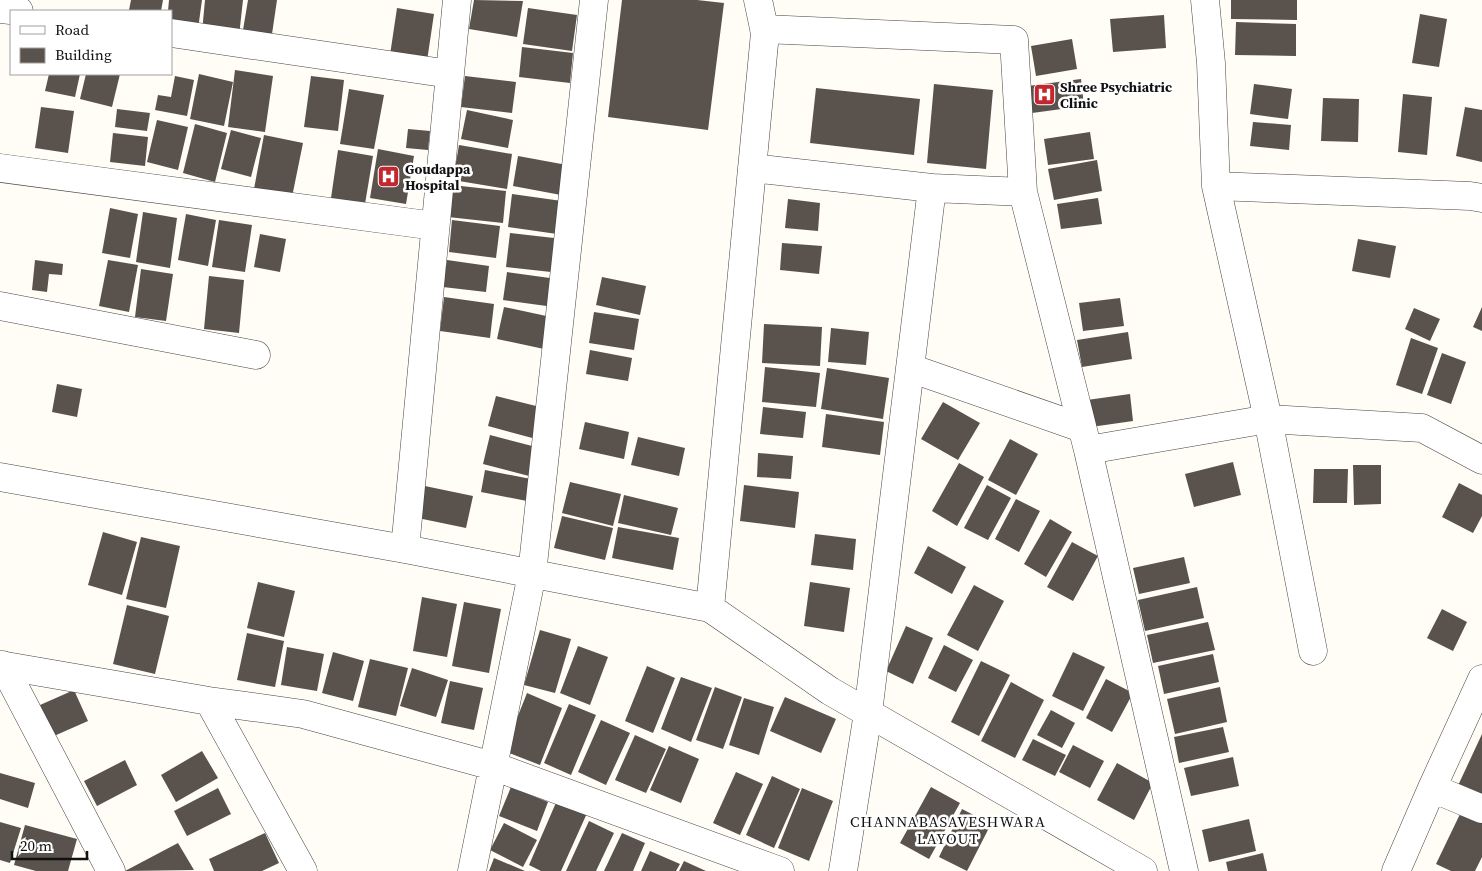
<svg xmlns="http://www.w3.org/2000/svg" width="1482" height="871" viewBox="0 0 1482 871" font-family="'Source Serif 4',serif">
  <style>
    .building { fill: #5a524d }
    .lines { fill: none; stroke-linecap: round; stroke-linejoin: round }
    .minor-casing { stroke: #444; stroke-width: 29 }
    .minor { stroke: #fff; stroke-width: 28 }
    .labels { text-anchor: middle; stroke-width: 5; stroke-linejoin: round; paint-order: stroke }
    .poi-label { font-size: 14px; font-weight: bold; fill: #111; stroke: #fff; text-anchor: start }
    .neighbourhood-label { font-size: 15px; letter-spacing: 1px; fill: #111; stroke: #fff }
  </style>
  <rect width="100%" height="100%" fill="#fffdf5"/>
  <!-- building -->
  <path class="building" d="M131,0H163L161,11L129,10Z
    M169,0H202L198,29L171,25V11H168Z
    M205,0H243L239,36L202,32Z
    M248,0H277L272,34L243,30Z
    M474,0L523,1L517,37L469,29Z
    M622,0H697L724,3L708,130L608,117Z
    M1231,0H1297V20L1231,19Z
    M397,8L434,14L427,61L390,55Z
    M528,8L577,15L572,51L523,44Z
    M1420,14L1447,19L1439,67L1412,63Z
    M1164,15L1166,48L1113,52L1110,19Z
    M1236,22L1296,24V56L1235,55Z
    M1072,39L1077,69L1036,76L1031,46Z
    M522,47L573,53L570,83L519,77Z
    M235,70L273,76L265,132L228,127Z
    M49,74H80L75,97L45,91Z
    M86,74H120L112,107L80,99Z
    M199,74L233,82L224,126L190,119Z
    M175,76L194,80L187,116L155,110L158,95L171,97Z
    M311,76L344,80L338,131L304,127Z
    M465,76L516,82L512,113L461,107Z
    M1081,79L1084,106L1032,113L1028,86Z
    M934,84L993,90L986,169L927,163Z
    M1254,84L1292,89L1288,119L1250,114Z
    M816,88L920,99L914,155L810,143Z
    M349,89L384,95L374,149L340,144Z
    M1403,94L1432,97L1427,155L1398,152Z
    M1323,98L1359,99L1358,142L1321,141Z
    M41,107L74,111L68,153L35,148Z
    M1465,107L1482,110V162L1456,156Z
    M117,109L150,113L147,131L115,127Z
    M467,110L513,120L508,148L461,139Z
    M157,120L188,127L178,170L147,162Z
    M1253,122L1291,125L1289,150L1250,146Z
    M195,124L227,133L215,182L183,173Z
    M408,129L430,131L428,150L406,148Z
    M231,130L261,138L251,177L221,169Z
    M1090,132L1094,159L1048,165L1044,139Z
    M113,133L148,137L145,166L110,162Z
    M264,135L303,143L292,197L254,189Z
    M459,145L512,154L507,189L453,180Z
    M378,149L414,156L406,204L370,198Z
    M338,150L373,156L365,204L331,198Z
    M518,156L567,165L561,195L513,186Z
    M1097,160L1102,191L1054,200L1048,169Z
    M452,185L506,191L503,223L448,217Z
    M512,194L562,201L557,234L508,227Z
    M1098,198L1102,224L1061,229L1057,204Z
    M788,199L820,203L818,231L785,228Z
    M110,208L138,214L130,258L102,253Z
    M143,212L177,218L170,268L136,262Z
    M186,214L216,220L208,266L178,260Z
    M219,220L252,225L245,272L212,267Z
    M452,220L500,226L496,258L449,252Z
    M510,233L554,238L551,272L506,267Z
    M260,234L286,239L280,272L254,267Z
    M1358,239L1396,246L1390,278L1352,271Z
    M782,243L822,246L819,274L780,270Z
    M35,260L63,264L62,275L49,274L47,292L32,290Z
    M108,260L138,265L129,312L99,306Z
    M447,260L489,266L486,292L443,287Z
    M141,269L173,274L166,321L135,317Z
    M507,272L557,279L554,307L503,300Z
    M209,276L244,280L239,333L204,329Z
    M602,277L646,286L640,315L596,305Z
    M444,297L494,304L490,338L440,331Z
    M1120,298L1124,326L1083,331L1079,303Z
    M504,307L551,317L544,349L497,339Z
    M1482,307V331L1473,327Z
    M1414,308L1440,319L1430,341L1405,329Z
    M594,312L639,319L634,350L589,343Z
    M764,324L822,327L820,366L762,363Z
    M831,328L869,332L866,365L828,362Z
    M1128,332L1132,359L1082,367L1077,340Z
    M1411,338L1438,348L1422,394L1396,385Z
    M590,350L632,358L628,381L586,374Z
    M1442,353L1466,362L1451,404L1427,395Z
    M765,367L820,373L816,407L762,402Z
    M827,368L889,378L883,419L821,409Z
    M57,384L82,389L77,417L52,412Z
    M1130,394L1133,421L1091,427L1087,400Z
    M496,396L544,408L536,439L488,426Z
    M943,402L980,423L958,460L921,439Z
    M763,407L806,412L803,438L760,434Z
    M826,414L884,422L880,455L822,447Z
    M585,422L629,432L624,459L579,449Z
    M490,435L536,447L529,476L483,464Z
    M638,437L685,448L679,476L631,465Z
    M1010,439L1038,454L1016,495L988,480Z
    M758,453L793,456L791,479L757,477Z
    M1233,462L1241,495L1194,507L1185,474Z
    M959,463L984,477L957,526L932,511Z
    M1353,465H1381V504L1354,505Z
    M1314,469H1348L1347,503H1313Z
    M485,470L531,479L527,501L481,492Z
    M570,482L621,494L613,526L562,513Z
    M1459,483L1482,495V516L1473,533L1442,517Z
    M420,485L473,496L466,528L413,517Z
    M744,485L799,492L795,528L740,521Z
    M987,485L1011,498L988,540L964,528Z
    M624,495L678,508L671,535L618,523Z
    M1016,499L1040,511L1019,552L995,539Z
    M562,516L613,528L605,560L554,548Z
    M1050,519L1072,532L1046,577L1024,564Z
    M618,527L679,538L673,570L612,558Z
    M103,532L137,542L122,595L88,585Z
    M815,534L856,539L853,570L811,565Z
    M141,537L180,546L166,608L126,599Z
    M1072,542L1098,556L1073,601L1047,587Z
    M928,546L966,567L952,594L914,573Z
    M1184,557L1190,583L1139,594L1133,568Z
    M258,582L295,591L284,637L247,628Z
    M810,582L850,588L844,632L804,626Z
    M974,585L1004,601L978,651L947,635Z
    M1197,587L1204,618L1145,631L1138,600Z
    M422,597L457,604L447,657L413,651Z
    M464,602L501,609L489,673L452,666Z
    M127,605L169,616L155,674L113,664Z
    M1442,609L1467,622L1453,651L1427,638Z
    M1208,622L1215,650L1153,663L1147,635Z
    M906,626L933,638L913,684L886,671Z
    M540,630L571,639L555,693L524,685Z
    M247,633L284,641L275,687L237,680Z
    M944,645L973,660L956,692L928,678Z
    M578,646L608,657L590,705L560,693Z
    M287,647L324,654L317,691L281,685Z
    M333,652L364,661L353,701L322,693Z
    M1073,652L1105,667L1083,711L1052,696Z
    M1213,654L1219,682L1164,694L1158,666Z
    M370,659L408,668L396,716L358,707Z
    M981,661L1010,675L979,736L951,722Z
    M647,666L675,678L653,733L625,721Z
    M412,668L448,680L436,717L400,706Z
    M681,677L712,688L691,742L661,729Z
    M1106,679L1133,693L1112,732L1086,718Z
    M450,681L483,688L474,730L441,723Z
    M1011,682L1044,700L1015,758L981,741Z
    M715,687L742,697L723,749L696,740Z
    M1220,687L1227,722L1175,734L1167,699Z
    M74,690L88,721L54,736L40,705Z
    M527,693L562,708L540,765L504,751Z
    M785,697L836,719L821,753L770,731Z
    M744,698L774,707L759,755L729,745Z
    M569,704L596,715L571,775L544,763Z
    M1051,710L1075,723L1062,748L1037,735Z
    M601,720L630,733L606,785L578,772Z
    M1223,727L1229,752L1179,763L1174,737Z
    M1482,734V804L1455,792Z
    M635,735L666,749L646,793L615,780Z
    M1033,739L1066,755L1055,776L1022,760Z
    M1073,745L1104,761L1090,788L1059,772Z
    M669,746L699,759L681,803L650,790Z
    M202,751L218,778L176,802L161,775Z
    M1233,757L1239,786L1191,796L1184,768Z
    M125,760L137,785L97,806L84,781Z
    M1117,763L1153,783L1134,820L1097,800Z
    M736,772L763,784L740,835L713,823Z
    M0,773L35,783L28,808L0,799Z
    M772,776L800,789L774,848L746,835Z
    M511,787L548,802L537,831L499,816Z
    M931,787L960,803L929,859L900,843Z
    M218,788L231,814L187,836L174,811Z
    M802,788L833,801L809,861L778,848Z
    M558,798L588,811L561,871H541L529,865Z
    M962,809L991,824L967,871L939,857Z
    M1461,812L1482,822V857L1475,871H1451L1436,864Z
    M1249,819L1256,851L1209,862L1202,830Z
    M589,821L614,833L596,871H566Z
    M0,822L21,828L10,863L0,860Z
    M504,823L537,840L523,867L490,850Z
    M25,825L77,839L68,871H36L14,865Z
    M265,833L279,863L262,871H214L209,859Z
    M622,833L645,843L633,871H604Z
    M178,843L194,870L125,871Z
    M650,851L680,864L676,871H641Z
    M1263,853L1267,871H1228L1226,862Z
    M494,858L525,871H489Z
    M684,861L706,871H679Z"/>
  <g class="lines">
    <defs>
      <path id="minor" d="M758,0L765,33L710,608L830,691L1143,871
        M1205,0L1211,63L1216,186L1470,196L1482,198
        M0,9L19,11
        M764,29L1014,40L1023,192L1088,450L1184,871
        M171,33L450,74
        M0,168L435,226
        M752,168L932,188L1023,192
        M1216,186L1268,419L1313,651
        M0,306L256,355
        M910,368L1082,428
        M1088,450L1268,419L1422,428L1482,460
        M0,477L405,549L710,608
        M405,549L457,0
        M0,665L209,701L303,714L493,766L780,871
        M3,665L111,871
        M209,701L303,871
        M1432,788L1482,809
        M472,871L532,574L594,0
        M843,871L868,713L932,188
        M1396,871L1432,788L1482,679"/>
    </defs>
    <!-- minor casing -->
    <use href="#minor" class="minor-casing"/>
    <!-- minor -->
    <use href="#minor" class="minor"/>
  </g>
  <!-- icons -->
  <defs>
    <symbol id="hospital-square" viewBox="-11 -11 22 22"><rect x="-9" y="-9" width="18" height="18" rx="4" fill="#c4262e" stroke="#fff"/><path d="M-5-5h3v3.5h4V-5h3V5h-3V1.5h-4V5h-3Z" fill="#fff"/></symbol>
  </defs>
  <g fill-rule="evenodd">
    <use href="#hospital-square" x="1032" y="82" width="25" height="25"/>
    <use href="#hospital-square" x="376" y="164" width="25" height="25"/>
  </g>
  <g class="labels">
    <!-- poi labels -->
    <g class="poi-label">
      <text x="1060" y="92">Shree Psychiatric<tspan x="1060" dy="16">Clinic</tspan></text>
      <text x="405" y="174">Goudappa<tspan x="405" dy="16">Hospital</tspan></text>
    </g>
    <!-- neighbourhood labels -->
    <g class="neighbourhood-label">
      <text x="948" y="827">CHANNABASAVESHWARA<tspan x="948" dy="17">LAYOUT</tspan></text>
    </g>
  </g>
  <!-- legend -->
  <rect x="10" y="10" width="162" height="65" fill="#ffffff" stroke="#a0a0a0"/>
  <rect x="20" y="26" width="25" height="8" fill="#ffffff" stroke="#a0a0a0"/>
  <text x="55" y="35" font-size="15" fill="#111111">Road</text>
  <rect x="20" y="48" width="25" height="15" fill="#5a524d" stroke="#a0a0a0"/>
  <text x="55" y="60" font-size="15" fill="#111111">Building</text>
  <!-- scale -->
  <path d="M12 851v8h75v-8" fill="none" stroke="#111111" stroke-width="2.5"/>
  <text x="20" y="851" font-size="15" fill="#111111" stroke="#ffffff" stroke-width="4" paint-order="stroke">20 m</text>
</svg>
